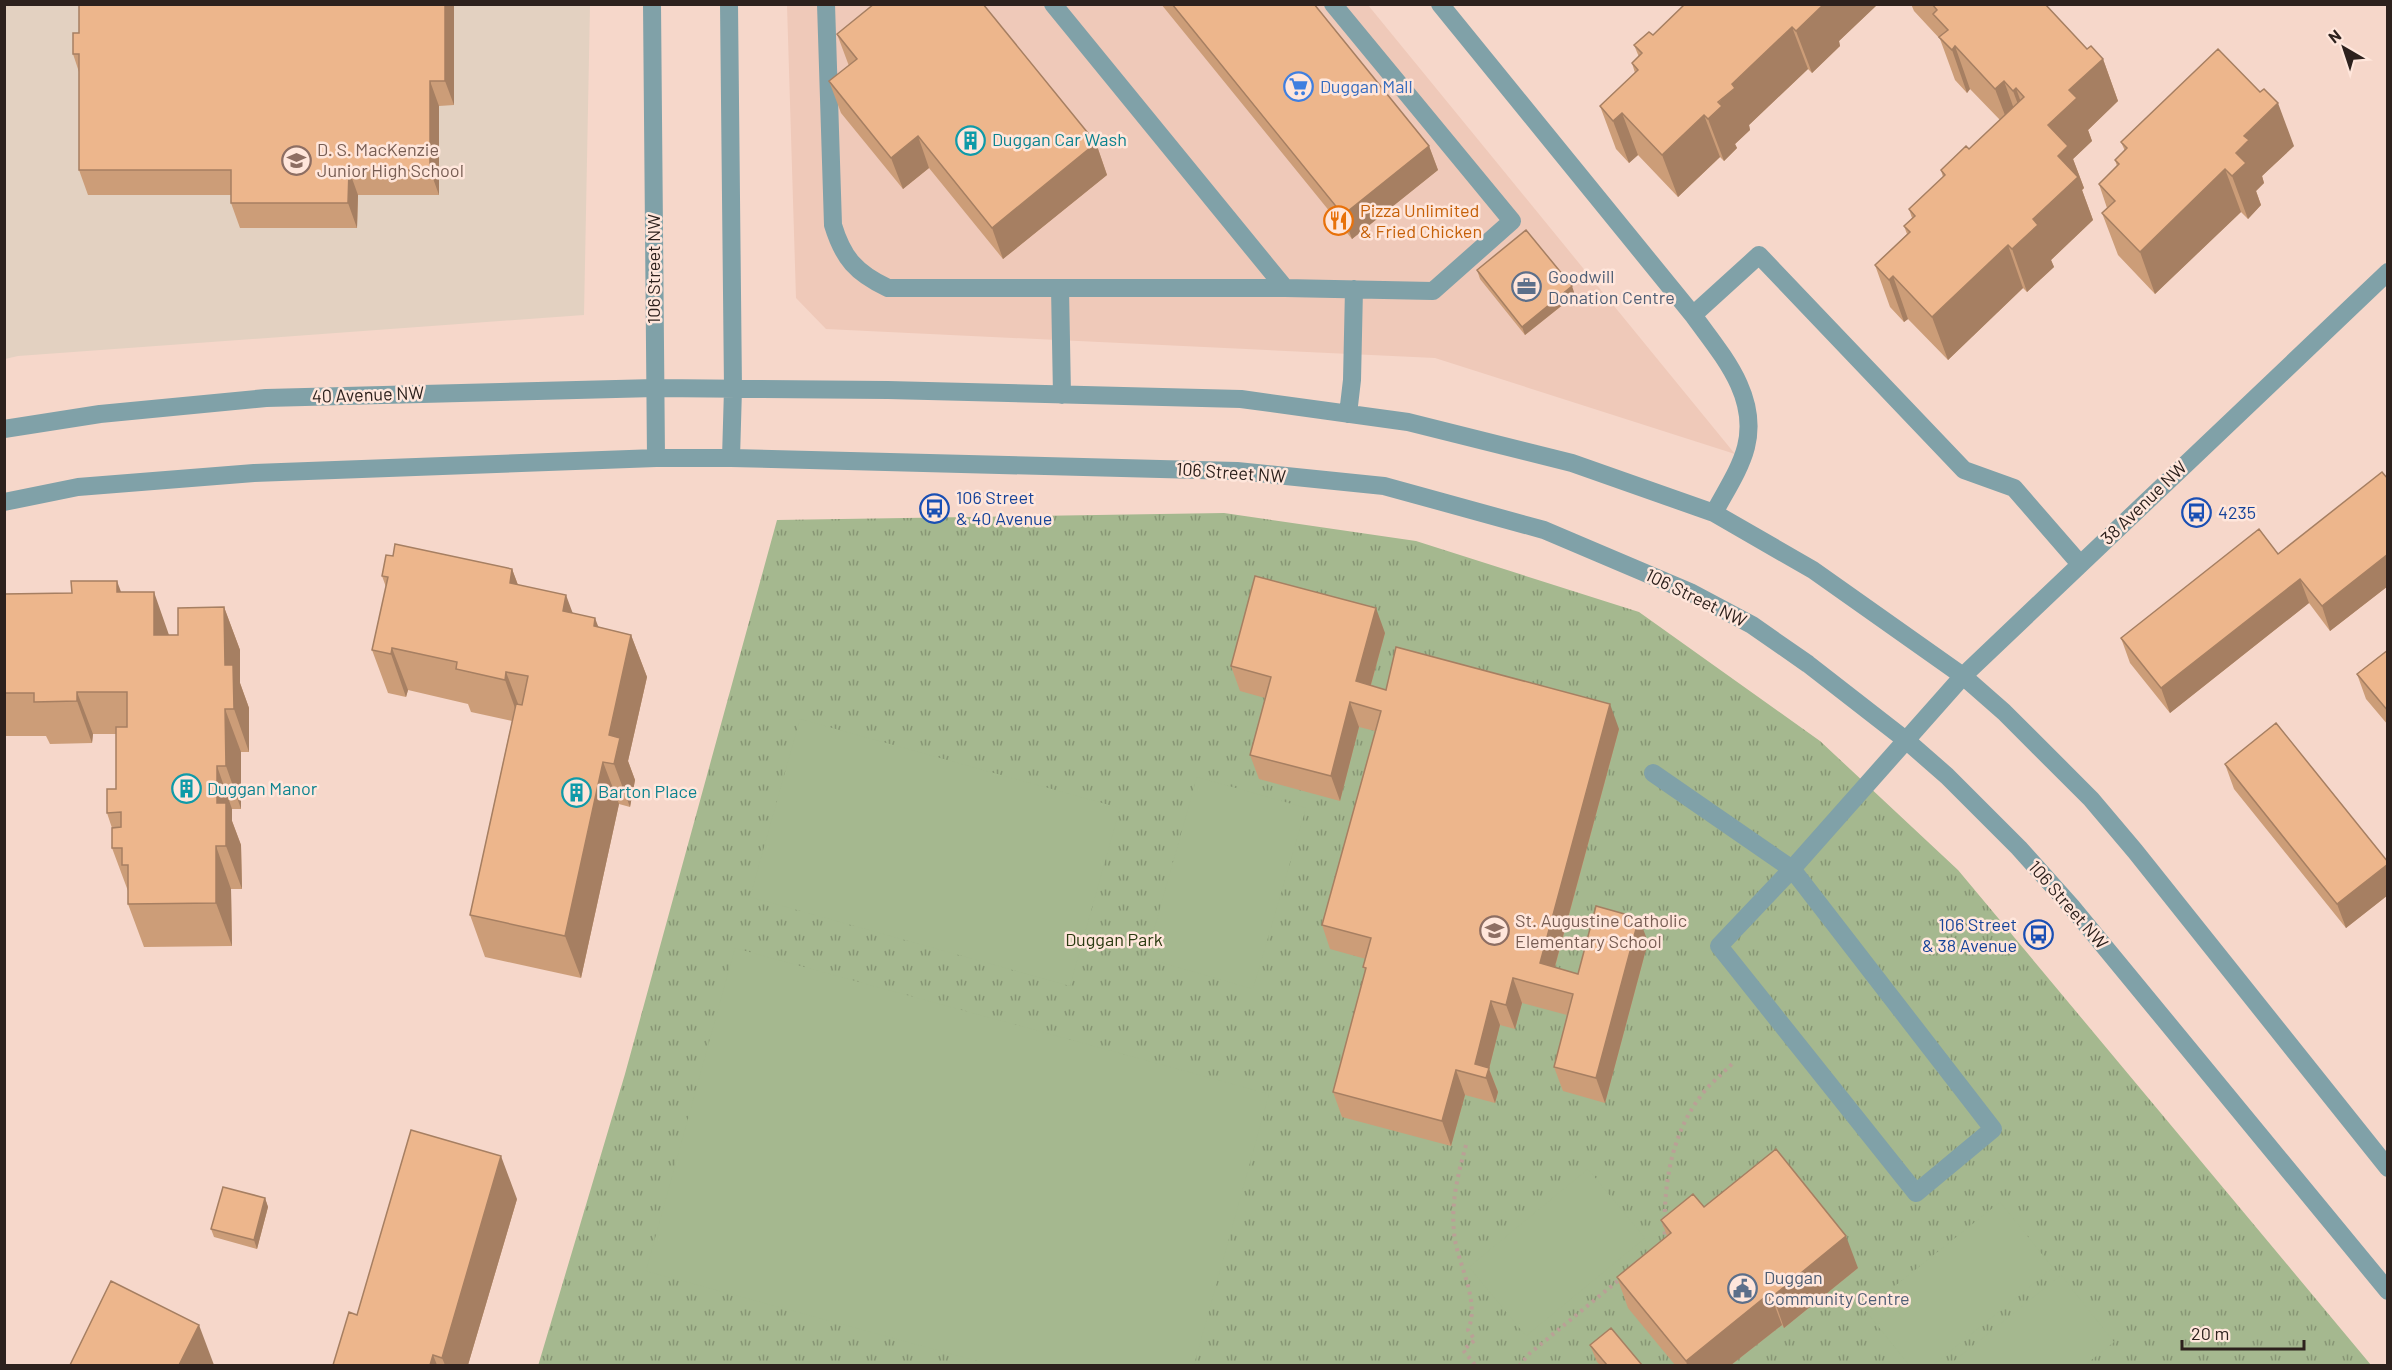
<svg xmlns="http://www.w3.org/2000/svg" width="2392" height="1370" viewBox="0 0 2392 1370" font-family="Barlow,sans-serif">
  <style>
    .built { fill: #efc9b9 }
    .education { fill: #e3d1c1 }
    .park { fill: url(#park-tufts) }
    .garden { fill: #a5b88f }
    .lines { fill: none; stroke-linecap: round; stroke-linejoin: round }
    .path { stroke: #baa096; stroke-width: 4; stroke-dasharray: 3 4.5; stroke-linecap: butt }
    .minor { stroke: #80a1a8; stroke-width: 18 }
    .wall { fill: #cc9d78 }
    .shaded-wall { fill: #a67f62 }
    .building { fill: #edb68c; stroke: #a67f62; stroke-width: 1.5 }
    .labels { text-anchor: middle; stroke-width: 5; stroke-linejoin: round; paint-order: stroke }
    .shop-label { font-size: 18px; fill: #366cbe; stroke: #ffe6db; text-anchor: start }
    .culture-label { font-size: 18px; fill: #0d838f; stroke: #ffe6db; text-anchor: start }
    .education-label { font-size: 18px; fill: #785e54; stroke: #ffe6db; text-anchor: start }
    .food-label { font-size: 18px; fill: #c56008; stroke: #ffe6db; text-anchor: start }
    .street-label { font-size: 18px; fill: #2d211d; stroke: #ffe6db }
    .service-label { font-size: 18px; fill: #4e5e75; stroke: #ffe6db; text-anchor: start }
    .transit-label { font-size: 18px; fill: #164399; stroke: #ffe6db; text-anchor: start }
    .park-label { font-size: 18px; fill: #2b3b11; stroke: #ffe6db }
  </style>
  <defs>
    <pattern id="park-tufts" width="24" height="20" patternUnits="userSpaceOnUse" patternTransform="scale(1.5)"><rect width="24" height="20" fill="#a5b88f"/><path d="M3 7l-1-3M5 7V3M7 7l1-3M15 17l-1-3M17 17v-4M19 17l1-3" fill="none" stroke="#879574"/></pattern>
  </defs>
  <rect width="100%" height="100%" fill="#f6d7ca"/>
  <!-- built -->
  <path class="built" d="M787,5H1368L1735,454L1435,358L826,329L796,298Z"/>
  <!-- education -->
  <path class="education" d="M5,5H590L584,315L18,356L5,359Z"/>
  <!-- park -->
  <path class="park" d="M1224,513L1416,541L1639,612L1820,741L1958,870L2371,1365L538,1366L625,1074L777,520Z"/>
  <!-- garden -->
  <path class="garden" d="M800,719L1120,808L1070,986L750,897Z
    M1197,777L1306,808L1253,989L1146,958Z
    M735,948L1269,1094L1194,1365H992L646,1271Z
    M1588,1169L1645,1238L1526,1336L1469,1267Z
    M2000,1202L2053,1268L1933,1365H1909L1865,1310Z
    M2061,1275L2114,1342L2085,1365H1949Z"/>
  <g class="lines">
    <!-- path -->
    <path class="path" d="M1466,1145C1458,1174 1451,1202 1454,1232C1456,1262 1481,1300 1468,1330L1475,1340L1463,1350L1476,1366
      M1665,1242C1663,1189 1669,1136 1703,1093C1712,1082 1723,1073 1733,1063
      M1519,1366L1529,1354L1620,1279"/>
    <!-- minor -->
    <path class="minor" d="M652,4L656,458
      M729,4L733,389L731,458
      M826,4L833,225C843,258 856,273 888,288H1285L1433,291L1512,221L1333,4
      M1053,4L1285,288
      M1440,4L1693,315L1759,255L1964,470L2014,488L2080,564
      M1060,288L1062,395
      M1693,315C1721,354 1759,395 1746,447C1740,470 1725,492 1714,513
      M1348,414L1352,380L1354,289
      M4,429L100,414L266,398L655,388L888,390L1241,399L1408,422L1572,463L1714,513L1813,570L1963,676L2004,712L2091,799L2135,851L2388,1168
      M4,502L78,487L254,473L656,458H731L1237,471L1384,486L1544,530L1690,592L1752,625L1808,664L1907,741L1947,776L2019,848L2071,906L2388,1291
      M1653,773L1792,869L1993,1129L1916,1193L1719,946L1792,869L1963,676L2388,272"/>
  </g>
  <!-- wall -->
  <path class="wall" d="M79,4H454V105L439,106V195H358L357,228H240L231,203V195H88L79,170V72L73,54L79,33Z
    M1161,4H1314L1429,146L1438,170L1352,239Z
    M1685,4H1878L1839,41L1840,46L1812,73L1808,69L1749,125L1750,130L1735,144L1737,148L1724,161L1720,157L1678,197L1638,155L1629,163L1616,149L1600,106L1635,73L1632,63L1639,57L1634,45L1653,35Z
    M1911,4H2045L2087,49L2103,59L2118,101L2088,130L2092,141L2073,159L2084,188L2082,190L2093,220L2051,260L2054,267L2027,292L2023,288L1948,360L1908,319L1904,322L1890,307L1875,265L1907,234L1904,226L1912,218L1909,209L1943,177L1941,170L1969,149L2000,120L1970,89L1967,93L1955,80L1940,39L1914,11Z
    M837,34L1096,143L1107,175L1003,259L929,168L903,189L841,113L829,81L849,66Z
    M2121,142L2294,146L2262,176L2264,183L2256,191L2261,205L2248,219L2241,212L2155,294L2118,255L2102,213L2107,208L2099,184L2117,166L2115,160L2125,151Z
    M1477,270L1575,295L1525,335L1480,279Z
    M2388,479V586L2330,631L2309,603L2170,713L2130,663L2121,638L2278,554Z
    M393,556L512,569L518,585L599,627L631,635L647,677L628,761L635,780L630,807L619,804L581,978L485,957L470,915L512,721L471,712L468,704L408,690L406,697L388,693L372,650L386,587L382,576Z
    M121,592L169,635H178L224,607L240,650V683L249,708V752H241V809H232V821L241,845L242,889H231L232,946L144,947L128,904V891L112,848V828L107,813L116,789V734H93L92,743L50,744L46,736H4V594Z
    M1385,633L1371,685L1386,690L1619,729L1555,967L1578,974L1648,942L1605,1103L1563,1091L1554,1067L1567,1015L1522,1003L1515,1029L1500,1025L1489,1069L1498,1092L1495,1103L1465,1095L1451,1146L1342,1117L1333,1092L1365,971L1363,967L1366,959L1330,949L1322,925L1375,731L1359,727L1340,801L1259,779L1250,755L1265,698L1240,691L1231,666Z
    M2388,650V725L2366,699L2357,674Z
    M2225,764L2388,862V895L2346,928L2234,789Z
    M265,1198L268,1207L257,1249L214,1237L211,1229Z
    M517,1199L468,1365H333L357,1315Z
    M1704,1207L1858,1268L1784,1328L1782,1325L1731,1365H1675L1628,1308L1617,1277L1667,1236L1661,1220Z
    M1590,1345L1642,1365H1600L1597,1362Z"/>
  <!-- shaded-wall -->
  <path class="shaded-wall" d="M445,4H454V105L445,81Z
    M1824,4H1878L1839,41L1840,46L1812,73L1796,31Z
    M1792,27L1808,69L1749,125L1750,130L1735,144L1737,148L1724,161L1708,119L1732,84Z
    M1955,46L1970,89L1967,93L1952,50Z
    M2103,59L2118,101L2088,130L2092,141L2073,159L2084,188L2082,190L2093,220L2051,260L2054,267L2027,292L2012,249L2033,219L2058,156L2048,125L2069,90Z
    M430,81L439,106V195L430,170Z
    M2004,81L2019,123L2011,131L1995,89Z
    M2016,88L2031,131L2029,134L2013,91Z
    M2278,103L2294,146L2262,176L2264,183L2256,191L2261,205L2248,219L2232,176L2236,153L2244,136Z
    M1622,113L1638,155L1629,163L1613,121Z
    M1704,115L1720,157L1678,197L1662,155Z
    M918,136L929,168L903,189L891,158Z
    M1096,143L1107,175L1003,259L992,228Z
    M1429,146L1438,170L1352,239L1343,215Z
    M2225,169L2241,212L2155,294L2140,252Z
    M349,170L358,195L357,228L348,203Z
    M2008,245L2023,288L1948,360L1932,317Z
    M1893,276L1908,319L1904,322L1889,280Z
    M1572,286L1575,295L1525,335L1522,327Z
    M2388,554V586L2330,631L2322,606Z
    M512,569L528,612L510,583Z
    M2300,579L2309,603L2170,713L2161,688Z
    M117,581L133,624L117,592Z
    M154,592L169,635H154Z
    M566,595L582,638L563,611Z
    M224,607L240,650V683L249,708V752L234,709L225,665Z
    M1376,608L1385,633L1365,706L1356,681Z
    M595,618L611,660L594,626Z
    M631,635L647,677L628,761L635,780L630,807L614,764L609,735Z
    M392,648L408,690L406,697L391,654Z
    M506,672L522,714L520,722L505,680Z
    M77,692L93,734L92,743L77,701Z
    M1350,702L1359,727L1340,801L1331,776Z
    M1610,704L1619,729L1549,988L1540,963Z
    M225,709L241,752V809L226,766Z
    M603,762L619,804L581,978L565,936Z
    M217,766L232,809V821L241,845L242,889L226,846L217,803Z
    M216,846L231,889L232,946L216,903Z
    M2388,864V895L2346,928L2337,904Z
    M1639,918L1648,942L1605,1103L1596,1078Z
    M1513,978L1522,1003L1515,1029L1506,1005Z
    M1491,1001L1500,1025L1489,1069L1498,1092L1495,1103L1486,1078L1475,1064Z
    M1456,1070L1465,1095L1451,1146L1442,1121Z
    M501,1156L517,1199L468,1365H445L442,1358Z
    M265,1198L268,1207L257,1249L254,1240Z
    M1846,1236L1858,1268L1784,1328L1773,1296Z
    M1770,1293L1782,1325L1731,1365H1687L1686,1361Z
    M199,1325L214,1365H179Z
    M433,1355L437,1365H430Z"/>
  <!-- building -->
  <path class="building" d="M79,4H445V81H430V170H349L348,203H231V170H79V54H73V33H79Z
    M874,4H983L1096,143L992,228L918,136L891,158L829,81L857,59L837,34Z
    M1172,4H1314L1429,146L1343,215Z
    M1685,4H1824L1796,31L1792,27L1732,84L1735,88L1718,102L1722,106L1708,119L1704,115L1662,155L1622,113L1613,121L1600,106L1638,70L1632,63L1642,53L1634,45L1649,32L1653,35Z
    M1932,4H2045L2087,49L2091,46L2103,59L2069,90L2077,98L2048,125L2068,146L2058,156L2078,177L2033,219L2038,225L2012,249L2008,245L1932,317L1893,276L1889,280L1875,265L1910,232L1904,226L1915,216L1909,209L1945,175L1941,170L1966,146L1969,149L2024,97L2016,88L2013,91L2004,81L1995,89L1955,46L1952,50L1939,37L1948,30L1933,14L1937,10Z
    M2218,49L2260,92L2264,89L2278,103L2244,136L2249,140L2236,153L2246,163L2232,176L2225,169L2140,252L2102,213L2115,201L2099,184L2119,164L2115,160L2127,148L2121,142Z
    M1526,230L1572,286L1522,327L1477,270Z
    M2382,472L2388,479V554L2322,606L2300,579L2161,688L2121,638L2259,529L2278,554Z
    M395,544L512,569L510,583L566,595L563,611L595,618L594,626L631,635L609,735L620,738L614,764L603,762L565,936L470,915L516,704L522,705L528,676L506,672L505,680L456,669L457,662L392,648L391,654L372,650L388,577L382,576L386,555L393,556Z
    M1255,576L1376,608L1356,681L1386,690L1396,647L1610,704L1540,963L1578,974L1596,906L1639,918L1596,1078L1554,1067L1573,994L1513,978L1506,1005L1491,1001L1475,1064L1489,1068L1486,1078L1456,1070L1442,1121L1333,1092L1366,968L1363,967L1371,938L1322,925L1381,711L1350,702L1331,776L1250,755L1271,677L1231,666Z
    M71,581H117V592H154V635H178V608L224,607L225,665H233L234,709H225L226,766H217V803H226V846H216V903L128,904V865H122V848H112V828L121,827V812L107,813V789H116V727H127V692H77V701L34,702V693H4V594L72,593Z
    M2388,650V711L2357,674Z
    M2276,723L2388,862V864L2337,904L2225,764Z
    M411,1130L501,1156L442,1358L433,1355L430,1365H333L349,1312L357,1315Z
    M1776,1149L1846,1236L1773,1296L1770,1293L1686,1361L1617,1277L1671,1233L1661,1220L1693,1194L1704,1207Z
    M223,1187L265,1198L254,1240L211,1229Z
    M111,1281L199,1325L179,1365H70Z
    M1611,1328L1642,1365H1607L1590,1345Z"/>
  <!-- icons -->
  <defs>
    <symbol id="supermarket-ring" viewBox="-11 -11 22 22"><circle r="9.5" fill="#ffe6db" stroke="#3f7fe0" stroke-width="1.5"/><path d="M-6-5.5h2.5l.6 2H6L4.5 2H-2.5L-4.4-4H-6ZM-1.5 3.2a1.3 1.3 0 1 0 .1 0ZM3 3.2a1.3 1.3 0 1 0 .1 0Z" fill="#3f7fe0"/></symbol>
    <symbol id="building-ring" viewBox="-11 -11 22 22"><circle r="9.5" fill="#ffe6db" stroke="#0f9aa8" stroke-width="1.5"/><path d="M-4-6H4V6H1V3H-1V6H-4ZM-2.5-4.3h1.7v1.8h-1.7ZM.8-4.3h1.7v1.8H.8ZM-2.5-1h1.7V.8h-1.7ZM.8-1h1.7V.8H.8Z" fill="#0f9aa8"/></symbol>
    <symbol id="school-ring" viewBox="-11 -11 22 22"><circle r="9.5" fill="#ffe6db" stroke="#8d6e63" stroke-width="1.5"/><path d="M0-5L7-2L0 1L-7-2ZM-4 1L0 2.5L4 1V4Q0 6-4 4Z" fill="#8d6e63"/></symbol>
    <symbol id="restaurant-ring" viewBox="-11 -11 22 22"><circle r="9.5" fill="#ffe6db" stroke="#e8710a" stroke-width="1.5"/><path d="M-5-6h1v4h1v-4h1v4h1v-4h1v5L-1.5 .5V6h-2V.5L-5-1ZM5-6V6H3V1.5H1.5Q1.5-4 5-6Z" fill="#e8710a"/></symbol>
    <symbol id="office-ring" viewBox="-11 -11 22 22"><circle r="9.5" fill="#ffe6db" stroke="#5c6f8a" stroke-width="1.5"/><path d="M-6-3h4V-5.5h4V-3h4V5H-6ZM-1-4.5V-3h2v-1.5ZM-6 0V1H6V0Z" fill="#5c6f8a"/></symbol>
    <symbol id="bus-ring" viewBox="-11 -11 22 22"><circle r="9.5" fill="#ffe6db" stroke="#1a4fb4" stroke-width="1.5"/><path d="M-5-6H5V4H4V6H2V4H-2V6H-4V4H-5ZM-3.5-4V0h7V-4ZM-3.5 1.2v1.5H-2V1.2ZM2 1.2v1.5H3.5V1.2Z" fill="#1a4fb4"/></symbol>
    <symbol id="civic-ring" viewBox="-11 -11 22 22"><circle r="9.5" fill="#ffe6db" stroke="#5c6f8a" stroke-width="1.5"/><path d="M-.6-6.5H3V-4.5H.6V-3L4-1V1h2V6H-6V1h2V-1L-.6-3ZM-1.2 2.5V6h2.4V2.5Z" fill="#5c6f8a"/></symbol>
  </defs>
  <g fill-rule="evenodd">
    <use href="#supermarket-ring" x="1282" y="70" width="33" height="33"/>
    <use href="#building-ring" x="954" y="124" width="33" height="33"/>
    <use href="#school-ring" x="280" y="144" width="33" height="33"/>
    <use href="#restaurant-ring" x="1322" y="204" width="33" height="33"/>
    <use href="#office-ring" x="1510" y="270" width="33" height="33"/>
    <use href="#bus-ring" x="918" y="492" width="33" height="33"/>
    <use href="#bus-ring" x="2180" y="496" width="33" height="33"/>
    <use href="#building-ring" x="170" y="772" width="33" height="33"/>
    <use href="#building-ring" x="560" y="776" width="33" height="33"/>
    <use href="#school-ring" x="1478" y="914" width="33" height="33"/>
    <use href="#bus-ring" x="2022" y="918" width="33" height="33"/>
    <use href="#civic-ring" x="1726" y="1272" width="33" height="33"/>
  </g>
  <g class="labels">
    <!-- shop labels -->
    <g class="shop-label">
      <text x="1320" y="93">Duggan Mall</text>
    </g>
    <!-- culture labels -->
    <g class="culture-label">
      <text x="992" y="146">Duggan Car Wash</text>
      <text x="207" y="795">Duggan Manor</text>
      <text x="598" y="798">Barton Place</text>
    </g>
    <!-- education labels -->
    <g class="education-label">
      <text x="317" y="156">D. S. MacKenzie<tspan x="317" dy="21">Junior High School</tspan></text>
      <text x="1515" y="927">St. Augustine Catholic<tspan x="1515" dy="21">Elementary School</tspan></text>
    </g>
    <!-- food labels -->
    <g class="food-label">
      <text x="1360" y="217">Pizza Unlimited<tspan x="1360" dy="21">&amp; Fried Chicken</tspan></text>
    </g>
    <!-- street labels -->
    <g class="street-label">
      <text transform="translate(654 269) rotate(-90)" y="6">106 Street NW</text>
      <text transform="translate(368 395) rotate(-2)" y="6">40 Avenue NW</text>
      <text transform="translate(1231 473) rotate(4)" y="6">106 Street NW</text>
      <text transform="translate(2144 503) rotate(-44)" y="6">38 Avenue NW</text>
      <text transform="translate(1696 598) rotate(26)" y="6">106 Street NW</text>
      <text transform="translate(2068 905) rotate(49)" y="6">106 Street NW</text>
    </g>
    <!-- service labels -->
    <g class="service-label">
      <text x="1548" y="283">Goodwill<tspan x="1548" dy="21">Donation Centre</tspan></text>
      <text x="1764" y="1284">Duggan<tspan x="1764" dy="21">Community Centre</tspan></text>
    </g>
    <!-- transit labels -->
    <g class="transit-label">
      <text x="956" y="504">106 Street<tspan x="956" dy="21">&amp; 40 Avenue</tspan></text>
      <text x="2218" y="519">4235</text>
      <text x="2017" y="931" text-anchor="end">106 Street<tspan x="2017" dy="21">&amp; 38 Avenue</tspan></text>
    </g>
    <!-- park labels -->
    <g class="park-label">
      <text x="1114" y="946">Duggan Park</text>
    </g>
  </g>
  <!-- border -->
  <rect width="2392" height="1370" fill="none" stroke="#2d211d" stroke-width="12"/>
  <!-- north arrow -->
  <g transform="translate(2344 48) rotate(321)" stroke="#ffe6db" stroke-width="4.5" paint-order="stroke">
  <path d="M0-4.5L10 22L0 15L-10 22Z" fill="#2d211d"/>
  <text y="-9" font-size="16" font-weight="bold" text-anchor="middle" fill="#2d211d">N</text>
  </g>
  <!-- scale -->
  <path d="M2182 1340v9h122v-9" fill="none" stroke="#2d211d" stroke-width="3"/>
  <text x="2191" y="1340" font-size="18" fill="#2d211d" stroke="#ffe6db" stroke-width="4.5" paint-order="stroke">20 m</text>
</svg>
